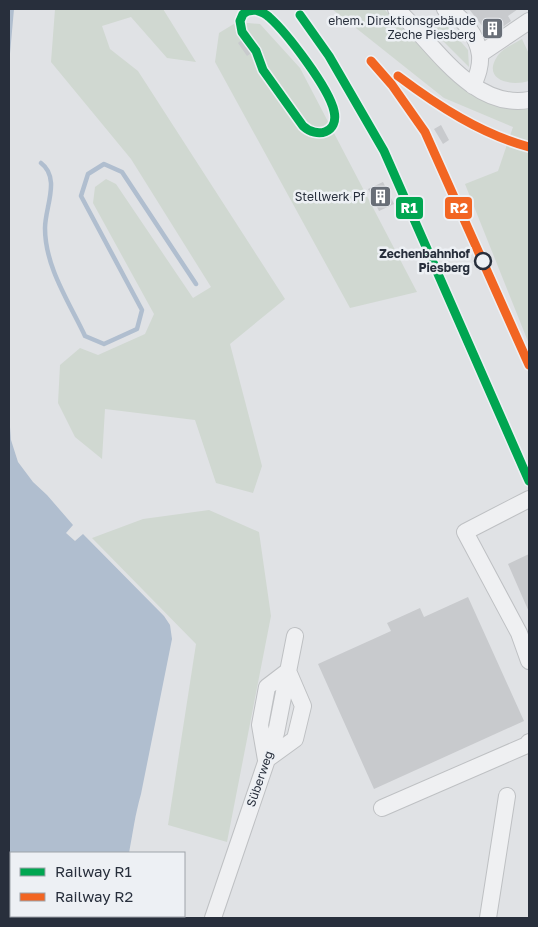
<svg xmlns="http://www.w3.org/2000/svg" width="538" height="927" viewBox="0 0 538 927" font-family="'Golos Text',sans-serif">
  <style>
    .green { fill: #d0d8d1 }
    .water { fill: #b0becf }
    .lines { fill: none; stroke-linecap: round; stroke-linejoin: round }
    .stream { stroke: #b0becf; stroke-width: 4.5 }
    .building { fill: #c8cacd }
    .minor-casing { stroke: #bec0c3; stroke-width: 18 }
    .minor { stroke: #eff0f2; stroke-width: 16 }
    .rail-1-casing { stroke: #edf0f4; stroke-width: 12 }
    .rail-2-casing { stroke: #edf0f4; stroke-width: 12 }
    .rail-1 { stroke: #00a651; stroke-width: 9 }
    .rail-2 { stroke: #f26522; stroke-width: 9 }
    .stop-dot { fill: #edf0f4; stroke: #282f3c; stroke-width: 2.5 }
    .labels { text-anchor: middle; stroke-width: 5; stroke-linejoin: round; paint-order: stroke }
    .poi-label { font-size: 12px; fill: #282f3c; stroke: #edf0f4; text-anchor: end }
    .stop-label { font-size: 12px; font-weight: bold; fill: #282f3c; stroke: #edf0f4; text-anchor: end }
    .street-label { font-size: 12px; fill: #282f3c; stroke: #edf0f4 }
    .line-badge { stroke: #edf0f4; stroke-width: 2 }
    .badge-label { font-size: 14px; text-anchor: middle; font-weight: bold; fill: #fff }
  </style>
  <rect width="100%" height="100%" fill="#e0e2e5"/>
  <!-- green -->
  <path class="green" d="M55,9H163L196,62L167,58L131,17L102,26L110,49L138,71L285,299L230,344L262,466L253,493L216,483L195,420L105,409L102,459L75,437L58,403L60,365L80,348L98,355L145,334L154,314L93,203L95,187L106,179L116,184L193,298L211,287L131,159L51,62Z
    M332,9H384L452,80L466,91L506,108H529V344L465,184L498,171L513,127L444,98Z
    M420,18L442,20L468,50L469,67Z
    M237,22L260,24L300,68L417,292L350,308L215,62L219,33Z
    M522,39L529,54V81C509,87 480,79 499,54C504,48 515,43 522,39Z
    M209,510L259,532L271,616L227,842L168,825L196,644L92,538L143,519Z"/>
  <!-- water -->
  <path class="water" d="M9,9H14L9,65Z
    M9,414L11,440L18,462L33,482L47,495L73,525L66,533L75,541L83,534L164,616L170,625L172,639L141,794C135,815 133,832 129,853H11V916H116V918H9Z"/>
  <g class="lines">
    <!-- stream -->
    <path class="stream" d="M41,163C61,178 45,207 45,228C45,267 69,302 85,336L104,344L137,329L142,310L81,196L88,174L104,164L122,172L196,284"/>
  </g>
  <!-- building -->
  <path class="building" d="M469,9H518L508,16L511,21L490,36Z
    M243,39L253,52L247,56L238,43Z
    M441,125L449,140L443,144L434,129Z
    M383,182L394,204L379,211L368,189Z
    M529,554V612L508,564Z
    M468,597L524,721L374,789L318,664L391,631L387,623L420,608L424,617Z"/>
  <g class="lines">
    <defs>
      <path id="minor" d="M396,9C433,42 471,110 529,100
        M445,9C462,14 478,38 480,55C481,67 477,76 473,86
        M480,54L529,21
        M529,499L465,532L519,633L529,661
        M288,671L303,706L295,739L266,760L260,725L267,687Z
        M382,808L527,745L529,742
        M213,918L276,733L295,636
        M488,918L507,796"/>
    </defs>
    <!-- minor casing -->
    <use href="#minor" class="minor-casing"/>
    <!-- minor -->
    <use href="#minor" class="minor"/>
    <defs>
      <path id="rail-1" d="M255,10C261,12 265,13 269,17C287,33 329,88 334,111C339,133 317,139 303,126L263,70L256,51L242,32L240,21L243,14L248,11Z
        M300,15L329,56L384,151L529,481"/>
      <path id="rail-2" d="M371,61L392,85L425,132L529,365
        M398,76C438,106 481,134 529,147"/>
    </defs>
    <!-- rail-1 casing -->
    <use href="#rail-1" class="rail-1-casing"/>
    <!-- rail-2 casing -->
    <use href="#rail-2" class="rail-2-casing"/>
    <!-- rail-1 -->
    <use href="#rail-1" class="rail-1"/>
    <!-- rail-2 -->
    <use href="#rail-2" class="rail-2"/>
  </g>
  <!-- icons -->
  <defs>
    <symbol id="building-square" viewBox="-11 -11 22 22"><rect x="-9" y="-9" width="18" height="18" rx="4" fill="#686e77" stroke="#edf0f4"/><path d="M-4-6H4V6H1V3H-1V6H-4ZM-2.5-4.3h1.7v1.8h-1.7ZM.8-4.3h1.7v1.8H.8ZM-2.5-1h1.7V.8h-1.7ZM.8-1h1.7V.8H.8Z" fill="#fff"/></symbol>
  </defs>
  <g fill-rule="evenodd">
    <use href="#building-square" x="480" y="16" width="25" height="25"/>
    <use href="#building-square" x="368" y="184" width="25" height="25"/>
  </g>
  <!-- markers -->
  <circle class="stop-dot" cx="483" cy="261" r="8"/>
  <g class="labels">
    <!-- poi labels -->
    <g class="poi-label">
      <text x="476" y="25">ehem. Direktionsgebäude<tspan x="476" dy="14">Zeche Piesberg</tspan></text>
      <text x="365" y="201">Stellwerk Pf</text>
    </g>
    <!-- stop labels -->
    <g class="stop-label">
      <text x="470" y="258">Zechenbahnhof<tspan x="470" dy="14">Piesberg</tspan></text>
    </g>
    <!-- street labels -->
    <g class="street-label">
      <text transform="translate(260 779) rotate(-71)" y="4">Süberweg</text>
    </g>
  </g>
  <g class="line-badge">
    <rect x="444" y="196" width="29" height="24" rx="5" fill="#f26522"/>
    <rect x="395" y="196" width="29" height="24" rx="5" fill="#00a651"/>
  </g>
  <g class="badge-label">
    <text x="459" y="213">R2</text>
    <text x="409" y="213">R1</text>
  </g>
  <!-- border -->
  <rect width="538" height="927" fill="none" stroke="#282f3c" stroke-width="20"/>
  <!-- legend -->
  <rect x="10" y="852" width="175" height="65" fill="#edf0f4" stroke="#9ea3aa"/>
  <rect x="20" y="868" width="25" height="8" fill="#00a651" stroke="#9ea3aa"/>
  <text x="55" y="877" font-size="15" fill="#282f3c">Railway R1</text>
  <rect x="20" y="893" width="25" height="8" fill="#f26522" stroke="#9ea3aa"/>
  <text x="55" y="902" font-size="15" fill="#282f3c">Railway R2</text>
</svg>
